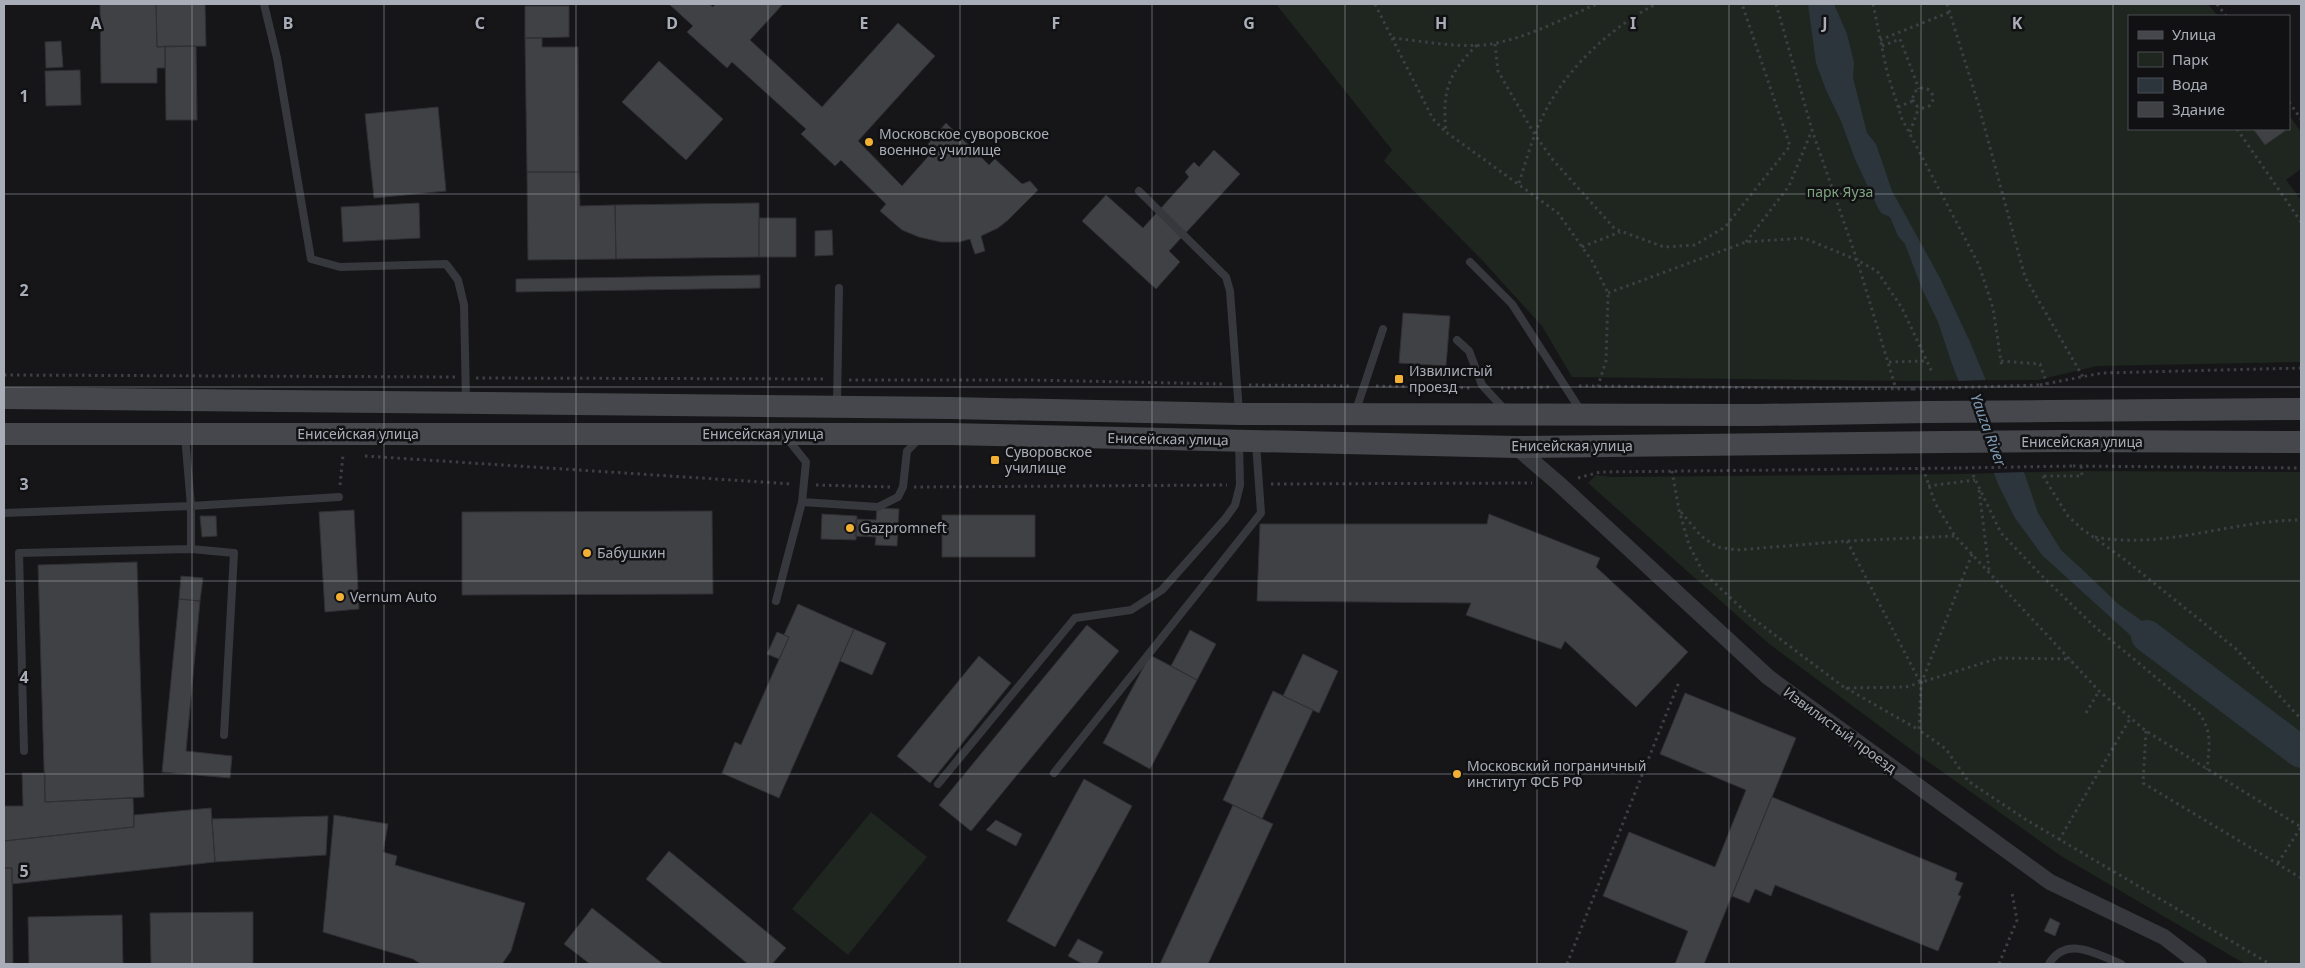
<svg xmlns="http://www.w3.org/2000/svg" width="2305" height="968" viewBox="0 0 2305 968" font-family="'Noto Sans',sans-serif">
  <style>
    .green { fill: #1e261f }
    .water { fill: #2c353c }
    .pier { fill: #161618 }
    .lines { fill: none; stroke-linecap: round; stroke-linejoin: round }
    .river { stroke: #2c353c; stroke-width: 32 }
    .building { fill: #404145; stroke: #303034 }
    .path { stroke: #3d3f44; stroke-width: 3; stroke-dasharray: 2.5 4; stroke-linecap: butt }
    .service { stroke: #37383d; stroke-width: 8 }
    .minor { stroke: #37383d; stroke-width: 16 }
    .secondary { stroke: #45474d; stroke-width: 22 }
    .path-bridge { stroke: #3d3f44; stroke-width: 3; stroke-dasharray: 2.5 4; stroke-linecap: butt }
    .secondary-bridge { stroke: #45474d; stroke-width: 22 }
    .grid { fill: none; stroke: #a8adb8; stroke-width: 1; stroke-opacity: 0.55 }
    .poi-dot { fill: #f2b134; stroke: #111113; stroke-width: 2 }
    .labels { text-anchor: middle; stroke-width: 5; stroke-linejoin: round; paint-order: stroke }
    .poi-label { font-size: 14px; fill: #a8adb8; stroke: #111113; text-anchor: start }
    .park-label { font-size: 14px; fill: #7fa381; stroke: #111113 }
    .street-label { font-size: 14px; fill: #a8adb8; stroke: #111113 }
    .water-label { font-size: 15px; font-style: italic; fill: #7f9bb3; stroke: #111113 }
    .grid-label { font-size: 16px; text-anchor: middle; font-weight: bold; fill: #a8adb8; stroke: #111113; stroke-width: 5; stroke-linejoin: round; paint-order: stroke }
  </style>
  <rect width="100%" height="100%" fill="#161618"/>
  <!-- green -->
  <path class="green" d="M1276,4H2208L2218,16H2129V129H2289V115L2301,132V169L2286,180L2301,200V362L2097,366L2038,380L1908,381L1572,377L1542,326L1482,260L1384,161L1392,150Z
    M2075,471L2301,472V964H2245L2061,856L1913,751L1768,643L1588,483L1596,475L1613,477L1963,474Z
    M871,812L927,857L848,955L792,909Z"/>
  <!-- water -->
  <path class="water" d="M1808,4H1834L1847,34L1854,63L1853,78L1867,133L1876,144L1892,191L1940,278L1970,342L2024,472L2038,513L2061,550L2085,572L2118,604L2187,653L2178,666L2171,670L2152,655L2042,555L2015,518L1998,484L1952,364L1938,322L1922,289L1905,244L1898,236L1890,217L1881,213L1877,206L1855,159L1841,121L1826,90L1816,63Z"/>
  <!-- pier -->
  <path class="pier" d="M1988,380L2026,472L1991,473L1956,381Z"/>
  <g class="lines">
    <!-- river -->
    <path class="river" d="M2147,636L2301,752"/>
  </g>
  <!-- building -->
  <path class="building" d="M100,4H156L157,47L165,46V68H157V83H101Z
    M156,4H205L206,46L157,47Z
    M669,4H709L713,7L716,4H783L750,40L822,107L898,23L935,56L858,141L902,186L934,150L928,144L946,123L989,165L995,159L1022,184L1030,181L1038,190L1008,220L998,228L981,236L985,251L975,254L970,239L959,242H941L919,237L902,230L880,211L886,204L841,160L835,166L801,134L806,129L732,62L727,68L687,32L693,26Z
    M525,6H569V37L525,38Z
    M525,38H542V47H578L579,172H527Z
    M61,41L63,67L46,68L45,42Z
    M165,46H196L197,120H166Z
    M659,61L723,119L686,160L622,102Z
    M80,70L81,105L46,106L45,71Z
    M438,107L446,191L374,198L365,114Z
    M2253,129H2283L2285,131L2265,145Z
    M1214,150L1240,174L1169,251L1180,262L1156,289L1082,221L1106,195L1143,228L1189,177L1185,172L1194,162L1199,167Z
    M527,172H579L580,206L615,205L616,259L528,260Z
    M419,203L420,238L343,242L341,207Z
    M759,203V257L616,259L615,205Z
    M759,218H796V257H759Z
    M832,230L833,255L815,256V231Z
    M760,275V288L516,292V279Z
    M1403,313L1450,316L1446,366L1399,363Z
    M877,508L899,509L897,546L875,545L876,537L855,536L856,519L876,520Z
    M354,510L359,609L325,612L319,512Z
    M712,511L713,594L462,595V512Z
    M822,514L857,516L856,540L821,539Z
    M1489,514L1600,558L1596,567L1688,652L1636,707L1565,641L1561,649L1466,615L1471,603L1257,601L1260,524H1487Z
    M942,515H1035V557H942Z
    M200,516H216L217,536L202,537Z
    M137,562L144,797L45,802L38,565Z
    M181,576L203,578L200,601L179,599Z
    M179,599L200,601L186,751L232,756L230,778L162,772Z
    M798,604L854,629L779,798L722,773L735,742L741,745L789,637L784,635Z
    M1087,625L1119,651L971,831L939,805Z
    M854,629L886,643L872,675L840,661Z
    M1190,630L1216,644L1197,680L1171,666Z
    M777,632L789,637L779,659L767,654Z
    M1303,654L1338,671L1319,713L1283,696Z
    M1150,655L1197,680L1150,769L1103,743Z
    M979,656L1011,683L930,783L897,756Z
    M1273,691L1313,710L1262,819L1223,800Z
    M1685,693L1796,738L1704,964H1675L1688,931L1603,896L1629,832L1715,867L1746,790L1660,754Z
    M22,773H45V802L133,798L134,827L4,841V806H23Z
    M1084,779L1132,806L1055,947L1007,921Z
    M1772,797L1957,873L1955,880L1963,883L1958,895L1961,896L1938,951L1775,885L1771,896L1755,889L1749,903L1732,896Z
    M1233,805L1273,824L1208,964H1160Z
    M211,808L215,862L12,884V868H4V841L134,827V815Z
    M334,815L388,824L383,852L397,856L395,865L525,903L511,951L502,964H421L413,959L323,932Z
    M328,816L326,855L215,862L212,819Z
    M996,820L1022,834L1016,846L986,830Z
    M669,851L786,948L772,964H748L646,879Z
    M4,868H12L13,964H4Z
    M592,908L663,964H590L564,944Z
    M253,912V964H151L150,913Z
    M122,915L123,964H29L28,917Z
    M2050,918L2060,923L2055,936L2044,931Z
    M1078,939L1103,952L1097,964H1083L1068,956Z"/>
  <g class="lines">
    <!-- path -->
    <path class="path" d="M1375,4L1392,38C1424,41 1465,50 1496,43C1531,36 1564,18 1597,4
      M1776,4L1812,130L1857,260L1896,389
      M1873,4L1887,72L1902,119L1979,265L1993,308L2002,368
      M1947,4L1978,103L2025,277L2083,377
      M2217,4L2226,16
      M1392,38L1433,119L1446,132
      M1880,40L1950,12
      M1495,44L1498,71L1535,135L1553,160L1615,229L1664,247L1695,245L1725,227L1790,146L1742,4
      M1477,45C1448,74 1442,91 1446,132L1558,213L1592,261L1608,293L1606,361L1598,386
      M1882,46L1900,39L1919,89
      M1913 98a10 10 0 1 1 20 0a10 10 0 1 1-20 0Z
      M2289,102L2301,119
      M1898,107L1913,101
      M2237,129L2301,222
      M1910,132L1919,107
      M1519,183C1527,158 1534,131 1547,108C1571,64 1612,27 1656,4
      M1746,242L1789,186L1812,130
      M1582,247L1620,232
      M1608,293L1746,242L1804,238L1857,260L1877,271L1902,308L1932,372
      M2001,361L2040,364L2047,384
      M1889,362L1926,361
      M4,375L455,377
      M476,378L825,379
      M849,380H1029L1225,384
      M1249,385L1352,386
      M2040,385L2102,373L2301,368
      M1376,386L1470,388
      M1579,386L1913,389
      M1501,388L1550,387
      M365,456L792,484
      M2073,466L2301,468
      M1923,468L1935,503L1955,536L2099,691L2146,731L2301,827
      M1672,471L1679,510L1689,545L1703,572L1751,617L1845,688L1906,687L1999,658L2071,659
      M1973,475L2001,533L2042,576L2095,627L2199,713C2213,733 2209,746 2207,770
      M2043,476L2068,516L2082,529L2124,559L2236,649L2301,719
      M2044,476H2082L2081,466
      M1578,478L1600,472L1959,468
      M1271,484L1532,483
      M340,485L343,455
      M816,485L890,487
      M1928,486L1975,480
      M914,487L1227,485
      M1979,490L1989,570
      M1681,512L1701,536L1717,547L1737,550L1847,541L1955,536
      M2095,537C2164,550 2232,520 2301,520
      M1847,541L1921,684
      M1972,554L1921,684L1919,730L1946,749L1968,781L2025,819L2270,964
      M1846,688L1919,730
      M2086,713L2099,691
      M2146,731L2143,783L2301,878
      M2059,840L2131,717
      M2278,863L2301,827
      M1567,964L1679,682
      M1999,964L2017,920L2012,893"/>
    <!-- service -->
    <path class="service" d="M264,4L277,58L311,259L340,267L446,264L458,280L464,305L466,402
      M1139,191L1226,277L1230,291L1239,412
      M1470,262L1512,304L1581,411
      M1457,340L1469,351L1482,385L1505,410
      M837,405L839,288
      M1355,413L1383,329
      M786,437L806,462L802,502L878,507L898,497L903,487L907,451L920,438
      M4,513L191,506L339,497
      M191,549L234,553L224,735
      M776,601L802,502
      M24,751L19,553L191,549V506L185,436
      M1054,773L1261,513L1256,443
      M938,784L1075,618L1131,610L1162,590L1225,519L1235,505L1240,485L1239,442
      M2049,964C2066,935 2097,954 2121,964"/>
    <!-- minor -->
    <path class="minor" d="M1516,447L1558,483L1768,677L2050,882L2164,937L2199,964"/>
    <!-- secondary -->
    <path class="secondary" d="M4,398L950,408L1239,414L1758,415L1927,412
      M2050,411L2301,409
      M4,434H950L1516,447L1944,442
      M2063,441L2301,442"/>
    <!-- path-bridge -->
    <path class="path-bridge" d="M1913,389L2040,385
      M1959,468L2073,466"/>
    <!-- secondary-bridge -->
    <path class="secondary-bridge" d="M1927,412L2050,411
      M1944,442L2063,441"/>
  </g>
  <!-- grid -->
  <path class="grid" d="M192,4V964M384,4V964M576,4V964M768,4V964M960,4V964M1152,4V964M1345,4V964M1537,4V964M1729,4V964M1921,4V964M2113,4V964M4,194H2301M4,387H2301M4,581H2301M4,774H2301"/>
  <!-- markers -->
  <g class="poi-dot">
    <circle cx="869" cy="142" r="5"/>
    <rect x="1394" y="374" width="10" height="10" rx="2.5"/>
    <rect x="990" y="455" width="10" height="10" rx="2.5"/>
    <circle cx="850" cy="528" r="5"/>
    <circle cx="587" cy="553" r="5"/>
    <circle cx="340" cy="597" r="5"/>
    <circle cx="1457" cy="774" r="5"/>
  </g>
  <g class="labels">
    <!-- poi labels -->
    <g class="poi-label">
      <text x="879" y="139">Московское суворовское<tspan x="879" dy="16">военное училище</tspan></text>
      <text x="1409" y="376">Извилистый<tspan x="1409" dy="16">проезд</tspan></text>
      <text x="1005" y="457">Суворовское<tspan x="1005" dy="16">училище</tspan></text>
      <text x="860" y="533">Gazpromneft</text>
      <text x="597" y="558">Бабушкин</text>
      <text x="350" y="602">Vernum Auto</text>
      <text x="1467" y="771">Московский пограничный<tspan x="1467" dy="16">институт ФСБ РФ</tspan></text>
    </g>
    <!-- park labels -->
    <g class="park-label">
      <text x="1840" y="197">парк Яуза</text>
    </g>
    <!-- street labels -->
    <g class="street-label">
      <text x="358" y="439">Енисейская улица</text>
      <text x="763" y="439">Енисейская улица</text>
      <text transform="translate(1168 439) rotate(1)" y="5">Енисейская улица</text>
      <text x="2082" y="447">Енисейская улица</text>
      <text x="1572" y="451">Енисейская улица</text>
      <text transform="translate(1840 730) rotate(36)" y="5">Извилистый проезд</text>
    </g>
    <!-- water labels -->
    <g class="water-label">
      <text transform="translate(1988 430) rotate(70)" y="5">Yauza River</text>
    </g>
  </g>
  <g class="grid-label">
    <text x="96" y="29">A</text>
    <text x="288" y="29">B</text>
    <text x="480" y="29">C</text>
    <text x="672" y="29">D</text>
    <text x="864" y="29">E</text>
    <text x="1056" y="29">F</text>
    <text x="1249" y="29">G</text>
    <text x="1441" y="29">H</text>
    <text x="1633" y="29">I</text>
    <text x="1825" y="29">J</text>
    <text x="2017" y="29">K</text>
    <text x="24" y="102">1</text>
    <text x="24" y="296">2</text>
    <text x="24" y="490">3</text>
    <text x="24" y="683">4</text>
    <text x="24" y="877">5</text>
  </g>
  <!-- border -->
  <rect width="2305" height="968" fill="none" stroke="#a8adb8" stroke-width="10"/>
  <!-- legend -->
  <rect x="2128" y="15" width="162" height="115" fill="#111113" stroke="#4d4f55"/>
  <rect x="2138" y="31" width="25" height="8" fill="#45474d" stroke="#4d4f55"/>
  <text x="2172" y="40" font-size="15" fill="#a8adb8">Улица</text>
  <rect x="2138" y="52" width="25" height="15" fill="#1e261f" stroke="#4d4f55"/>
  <text x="2172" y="65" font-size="15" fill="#a8adb8">Парк</text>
  <rect x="2138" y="78" width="25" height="15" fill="#2c353c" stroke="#4d4f55"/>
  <text x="2172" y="90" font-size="15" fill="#a8adb8">Вода</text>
  <rect x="2138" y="102" width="25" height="15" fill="#404145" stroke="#4d4f55"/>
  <text x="2172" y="115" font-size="15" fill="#a8adb8">Здание</text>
</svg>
